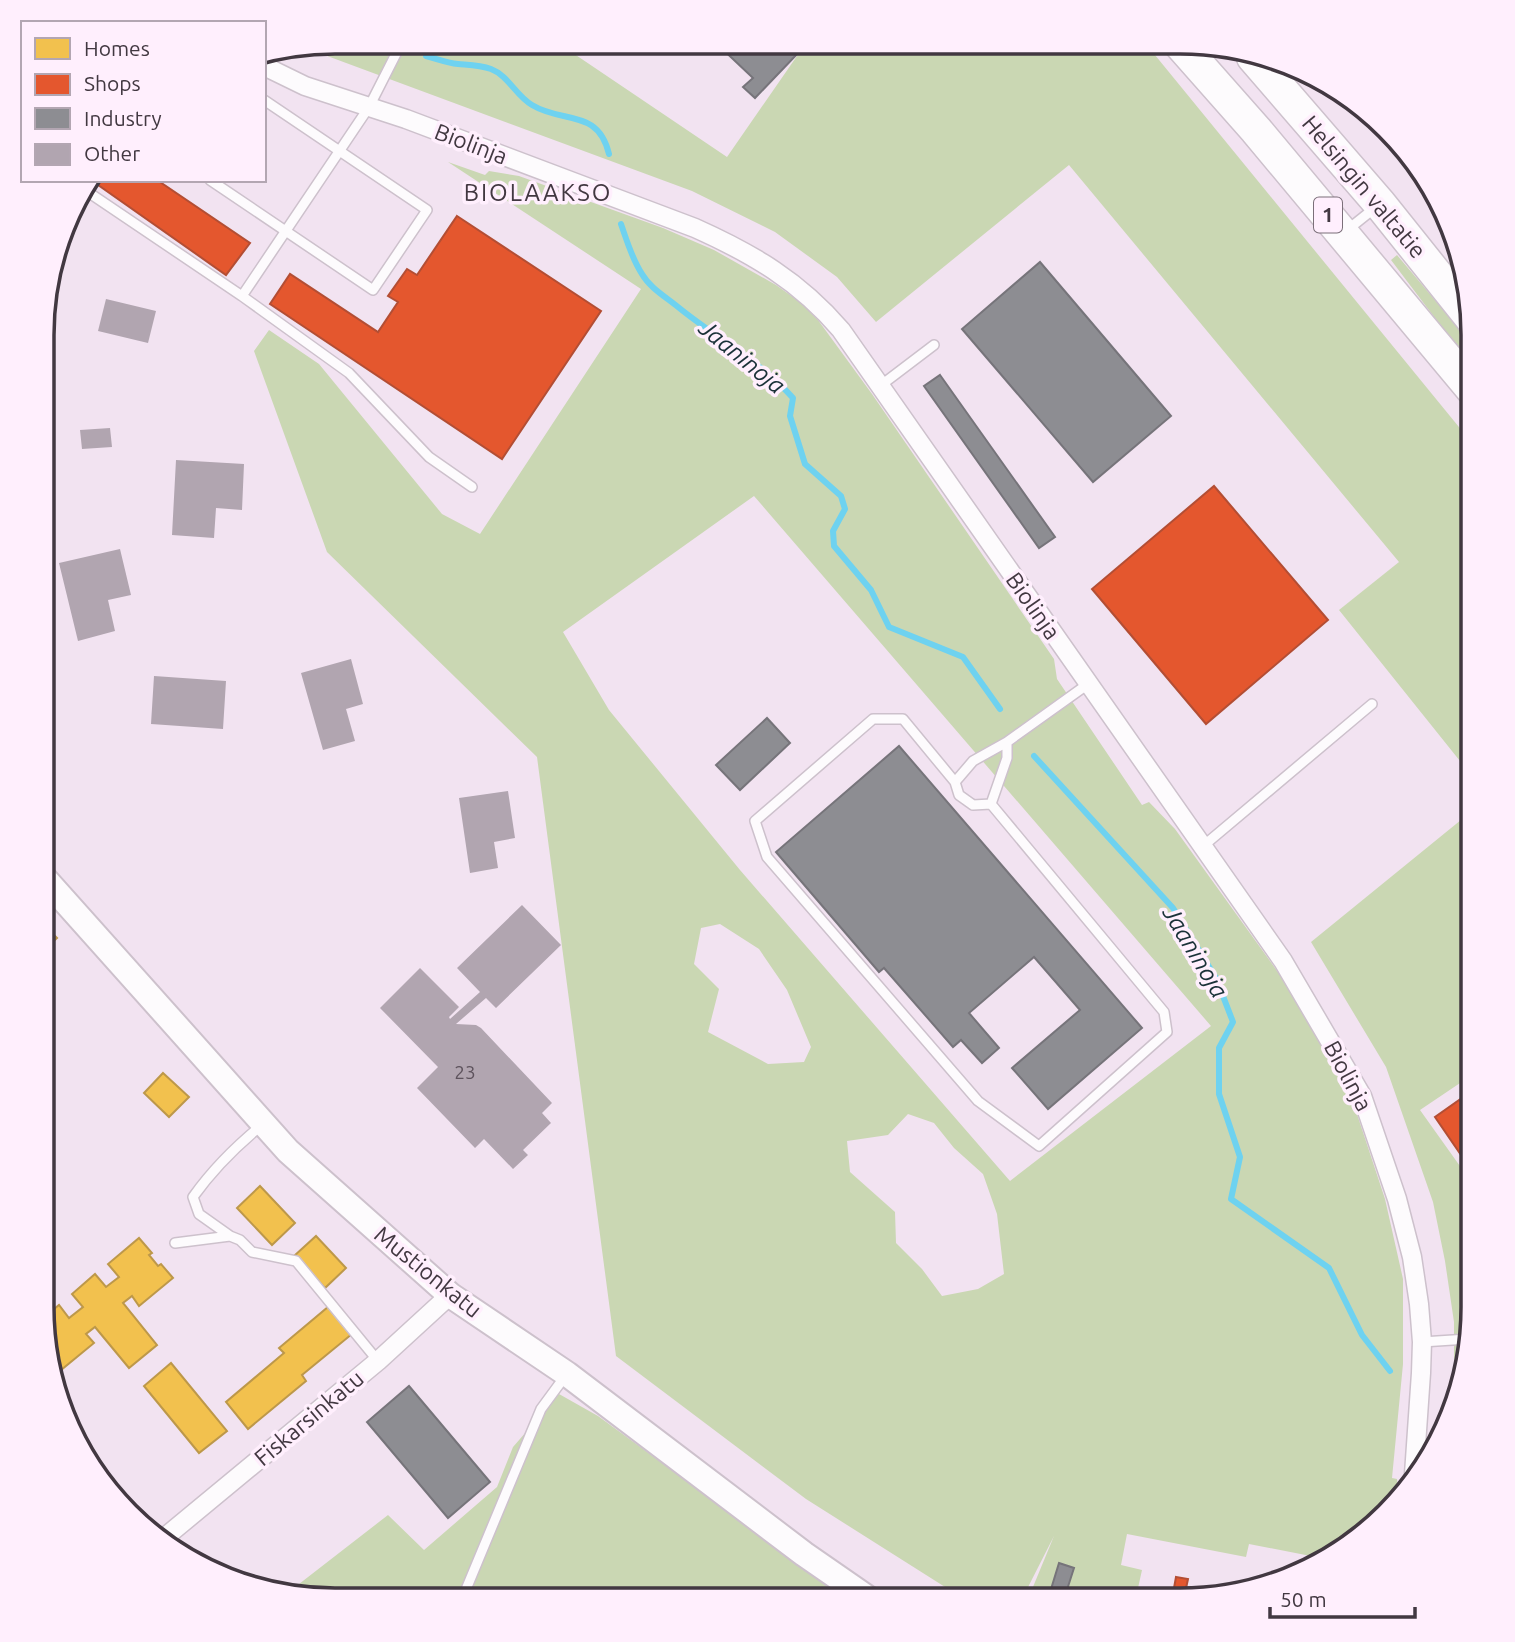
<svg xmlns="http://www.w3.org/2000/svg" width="1515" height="1642" viewBox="0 0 1515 1642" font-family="Ubuntu,sans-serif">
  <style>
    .green { fill: #cad7b3; fill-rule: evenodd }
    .homes { fill: #f2c14e; stroke: #bd984a; stroke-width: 2 }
    .shops { fill: #e4572e; stroke: #b34e34; stroke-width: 2 }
    .industry { fill: #8d8d92; stroke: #76747a; stroke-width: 2 }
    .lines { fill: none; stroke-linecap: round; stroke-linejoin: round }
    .stream { stroke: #6ed2f0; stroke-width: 6 }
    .building { fill: #b1a5b0 }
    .lane-casing { stroke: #cdc1cc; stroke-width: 12 }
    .street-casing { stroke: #cdc1cc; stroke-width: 21 }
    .secondary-casing { stroke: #cdc1cc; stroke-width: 28 }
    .highway-casing { stroke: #cdc1cc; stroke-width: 35 }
    .lane { stroke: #fdfbfd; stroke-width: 9 }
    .street { stroke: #fdfbfd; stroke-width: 18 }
    .secondary { stroke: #fdfbfd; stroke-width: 24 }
    .highway { stroke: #fdfbfd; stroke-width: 32 }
    .labels { text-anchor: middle; stroke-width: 7; stroke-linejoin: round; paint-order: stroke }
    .number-label { font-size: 19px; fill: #5e535d }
    .shield { fill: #ffeffd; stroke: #7b6f79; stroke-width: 2 }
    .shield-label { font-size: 21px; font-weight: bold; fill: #423841 }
    .street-label { font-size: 23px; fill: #423841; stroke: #ffeffd }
    .neighbourhood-label { font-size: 24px; letter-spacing: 2px; fill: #423841; stroke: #ffeffd }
    .water-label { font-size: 24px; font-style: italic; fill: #1a3138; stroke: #ffeffd }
    .rim { fill: none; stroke: #423841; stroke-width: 3.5 }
  </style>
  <rect width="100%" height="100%" fill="#f2e3f1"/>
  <!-- green -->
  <path class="green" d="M336,42L558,43L727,157L806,43L1146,44L1472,443V776L1339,610L1399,562L1069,165L876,322L837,277L775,232L692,191L303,47Z
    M448,162L485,175L489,171L519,176L663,228L714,250L776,285L800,302L818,320L872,394L1054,659L1057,679L1142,805L1149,802L1175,829L1298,1000L1333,1061L1356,1111L1385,1199L1403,1279V1364L1392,1478L1397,1479L1398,1491L1342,1551L1326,1559L1249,1544L1246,1557L1127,1534L1121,1565L1142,1570L1136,1597L1144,1599H1028L1054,1536L1022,1599H964L806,1499L616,1356L537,757L327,552L254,351L269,330L319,364L442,514L480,534L641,289ZM754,496L1211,1026L1010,1181L740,870L609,710L563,632ZM720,924L759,949L787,990L811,1047L804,1062L768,1064L708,1032L719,989L694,964L701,928ZM908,1114L934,1123L954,1148L983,1174L997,1214L1004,1274L978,1289L942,1296L922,1269L896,1243L895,1212L850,1172L847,1141L888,1135Z
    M1397,255L1472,344V367L1391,260Z
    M1472,811V1075L1420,1110L1472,1183V1325L1454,1388V1322L1445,1261L1433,1202L1386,1067L1311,942Z
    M559,1394L598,1416L848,1599H317L290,1591L388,1515L424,1550L497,1487L513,1447Z"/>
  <!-- homes -->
  <path class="homes" d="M45,926L57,938L44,950Z
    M163,1073L189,1097L169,1117L144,1093Z
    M260,1186L295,1223L272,1245L237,1208Z
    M316,1236L346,1268L325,1288L294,1256Z
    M139,1238L152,1253L149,1255L158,1266L161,1264L173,1278L139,1306L132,1296L123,1303L157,1345L129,1368L95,1327L86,1334L94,1343L61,1370L49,1356L52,1353L47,1347L43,1318L59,1305L69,1318L83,1307L72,1294L95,1274L106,1287L119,1277L108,1264Z
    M328,1307L352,1334L302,1375L306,1381L248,1429L226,1402L284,1353L279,1348Z
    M171,1363L227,1431L199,1453L144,1386Z"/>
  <!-- shops -->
  <path class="shops" d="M91,180H157L250,243L226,275Z
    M457,216L601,311L502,459L270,304L290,274L378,332L398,302L388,296L407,269L417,275Z
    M1214,486L1328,620L1206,724L1092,589Z
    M1472,1091V1171L1435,1117Z
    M1176,1577L1188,1579L1185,1593L1208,1597L1170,1599L1171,1590L1176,1591V1588H1174Z"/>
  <!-- industry -->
  <path class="industry" d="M716,43H794L801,50L755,98L743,87L753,78Z
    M1040,262L1171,416L1093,482L962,329Z
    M940,375L1055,537L1039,548L924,386Z
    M767,718L790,743L740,790L716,765Z
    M899,746L1142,1028L1048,1109L1012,1068L1080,1010L1034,957L969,1013L999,1048L982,1063L961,1040L953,1047L884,968L879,972L776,852Z
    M409,1386L490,1482L448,1518L367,1422Z
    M1059,1563L1074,1568L1064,1599H1048Z"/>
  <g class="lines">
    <!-- stream -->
    <path class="stream" d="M426,56C437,59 448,63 458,64C470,65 480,65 491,69C509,76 515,95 532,105C563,124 598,108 609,154
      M621,224C627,241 632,259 642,274C650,288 666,297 678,307C716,338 760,361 793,398L790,416L805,464L841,496L845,509L833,531L834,546L871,590L889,627L963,657L1000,709
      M1034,756L1173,908L1216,978L1233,1022L1219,1048V1094L1240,1157L1231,1199L1329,1268L1362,1335L1390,1371"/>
  </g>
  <!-- building -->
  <path class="building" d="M106,299L156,311L148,343L98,331Z
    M110,428L112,447L82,449L80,430Z
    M176,460L244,464L242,510L216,508L214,538L172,535Z
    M120,549L131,595L108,600L115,631L78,641L59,563Z
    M351,659L363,704L346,709L355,741L323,750L301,673Z
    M154,676L226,681L223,729L151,724Z
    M508,791L515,838L494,842L498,868L470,873L459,798Z
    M522,905L561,945L496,1008L486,998L456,1024L476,1025L481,1028L552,1103L542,1113L551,1123L523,1150L528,1155L513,1169L484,1139L475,1148L417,1088L438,1067L380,1008L420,968L459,1007L449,1017L450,1019L480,992L457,968Z"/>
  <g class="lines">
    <defs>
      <path id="lane" d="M210,180L373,290L427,210L264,100
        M82,188L242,296L349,373L429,457L472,487
        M1346,231L1376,207
        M242,296L369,107L402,42
        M880,386L934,345
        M873,719H903L955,782L959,795L973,805L991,804L1164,1012L1167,1032L1039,1146L978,1101L767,857L755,821Z
        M955,782L973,761L1007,742L1088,684
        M991,804L1007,758V742
        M1202,847L1372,704
        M230,1236L199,1214L193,1197C213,1169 235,1147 262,1125
        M175,1243L230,1236L240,1240L252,1252L296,1261L378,1361
        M1422,1342L1468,1339
        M462,1599L541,1409L566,1375"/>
      <path id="street" d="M264,66L305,86L406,119L695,228C753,254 799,281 841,330L1283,961L1362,1096L1397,1199L1412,1257L1419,1304L1422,1342L1421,1373L1414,1474
        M164,1538L378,1361L450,1295"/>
      <path id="secondary" d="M45,879L288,1151L450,1295L567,1374L804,1554L869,1599"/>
      <path id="highway" d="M1180,44L1256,130L1472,389
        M1253,57L1380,204L1472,319"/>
    </defs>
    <!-- lane casing -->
    <use href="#lane" class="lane-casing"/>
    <!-- street casing -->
    <use href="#street" class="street-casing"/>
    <!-- secondary casing -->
    <use href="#secondary" class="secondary-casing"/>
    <!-- highway casing -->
    <use href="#highway" class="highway-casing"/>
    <!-- lane -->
    <use href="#lane" class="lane"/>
    <!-- street -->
    <use href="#street" class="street"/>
    <!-- secondary -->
    <use href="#secondary" class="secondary"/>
    <!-- highway -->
    <use href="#highway" class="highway"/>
  </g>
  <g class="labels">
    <!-- number labels -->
    <g class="number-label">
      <text x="465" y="1079">23</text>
    </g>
    <!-- shield labels -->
    <rect class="shield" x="1314" y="197.5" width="28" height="35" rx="5"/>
    <g class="shield-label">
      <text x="1328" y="222">1</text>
    </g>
    <!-- street labels -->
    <g class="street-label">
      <text transform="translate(471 144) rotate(21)" y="8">Biolinja</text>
      <text transform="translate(1364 187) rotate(50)" y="8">Helsingin valtatie</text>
      <text transform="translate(1033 606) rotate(55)" y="8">Biolinja</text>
      <text transform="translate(1348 1076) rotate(62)" y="8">Biolinja</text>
      <text transform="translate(428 1272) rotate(39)" y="8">Mustionkatu</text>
      <text transform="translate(309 1418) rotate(-40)" y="8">Fiskarsinkatu</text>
    </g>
    <!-- neighbourhood labels -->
    <g class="neighbourhood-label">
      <text x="538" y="201">BIOLAAKSO</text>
    </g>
    <!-- water labels -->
    <g class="water-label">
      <text transform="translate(742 357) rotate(39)" y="8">Jaaninoja</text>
      <text transform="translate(1195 952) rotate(59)" y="8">Jaaninoja</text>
    </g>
  </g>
  <!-- crop -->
  <path d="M0 0H1515V1642H0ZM335 54H1180A281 281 0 0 1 1461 335V1307A281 281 0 0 1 1180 1588H335A281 281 0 0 1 54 1307V335A281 281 0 0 1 335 54Z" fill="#ffeffd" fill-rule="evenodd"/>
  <path class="rim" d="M335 54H1180A281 281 0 0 1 1461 335V1307A281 281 0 0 1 1180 1588H335A281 281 0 0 1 54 1307V335A281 281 0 0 1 335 54Z"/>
  <!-- legend -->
  <rect x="21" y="21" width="245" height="161" fill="#ffeffd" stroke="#b3a6b2" stroke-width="2"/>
  <rect x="35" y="38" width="35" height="21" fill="#f2c14e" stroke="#b3a6b2" stroke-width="2"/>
  <text x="84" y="56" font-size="21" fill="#423841">Homes</text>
  <rect x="35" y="74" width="35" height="21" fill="#e4572e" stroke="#b3a6b2" stroke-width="2"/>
  <text x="84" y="91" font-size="21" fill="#423841">Shops</text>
  <rect x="35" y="108" width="35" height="21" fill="#8d8d92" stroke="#b3a6b2" stroke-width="2"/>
  <text x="84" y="126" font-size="21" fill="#423841">Industry</text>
  <rect x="35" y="144" width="35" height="21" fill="#b1a5b0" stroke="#b3a6b2" stroke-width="2"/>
  <text x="84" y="161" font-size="21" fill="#423841">Other</text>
  <!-- scale -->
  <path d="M1270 1607v10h145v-10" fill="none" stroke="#423841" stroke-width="3.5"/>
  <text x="1280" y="1607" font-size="21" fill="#423841" stroke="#ffeffd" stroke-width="5" paint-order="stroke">50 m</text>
</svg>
